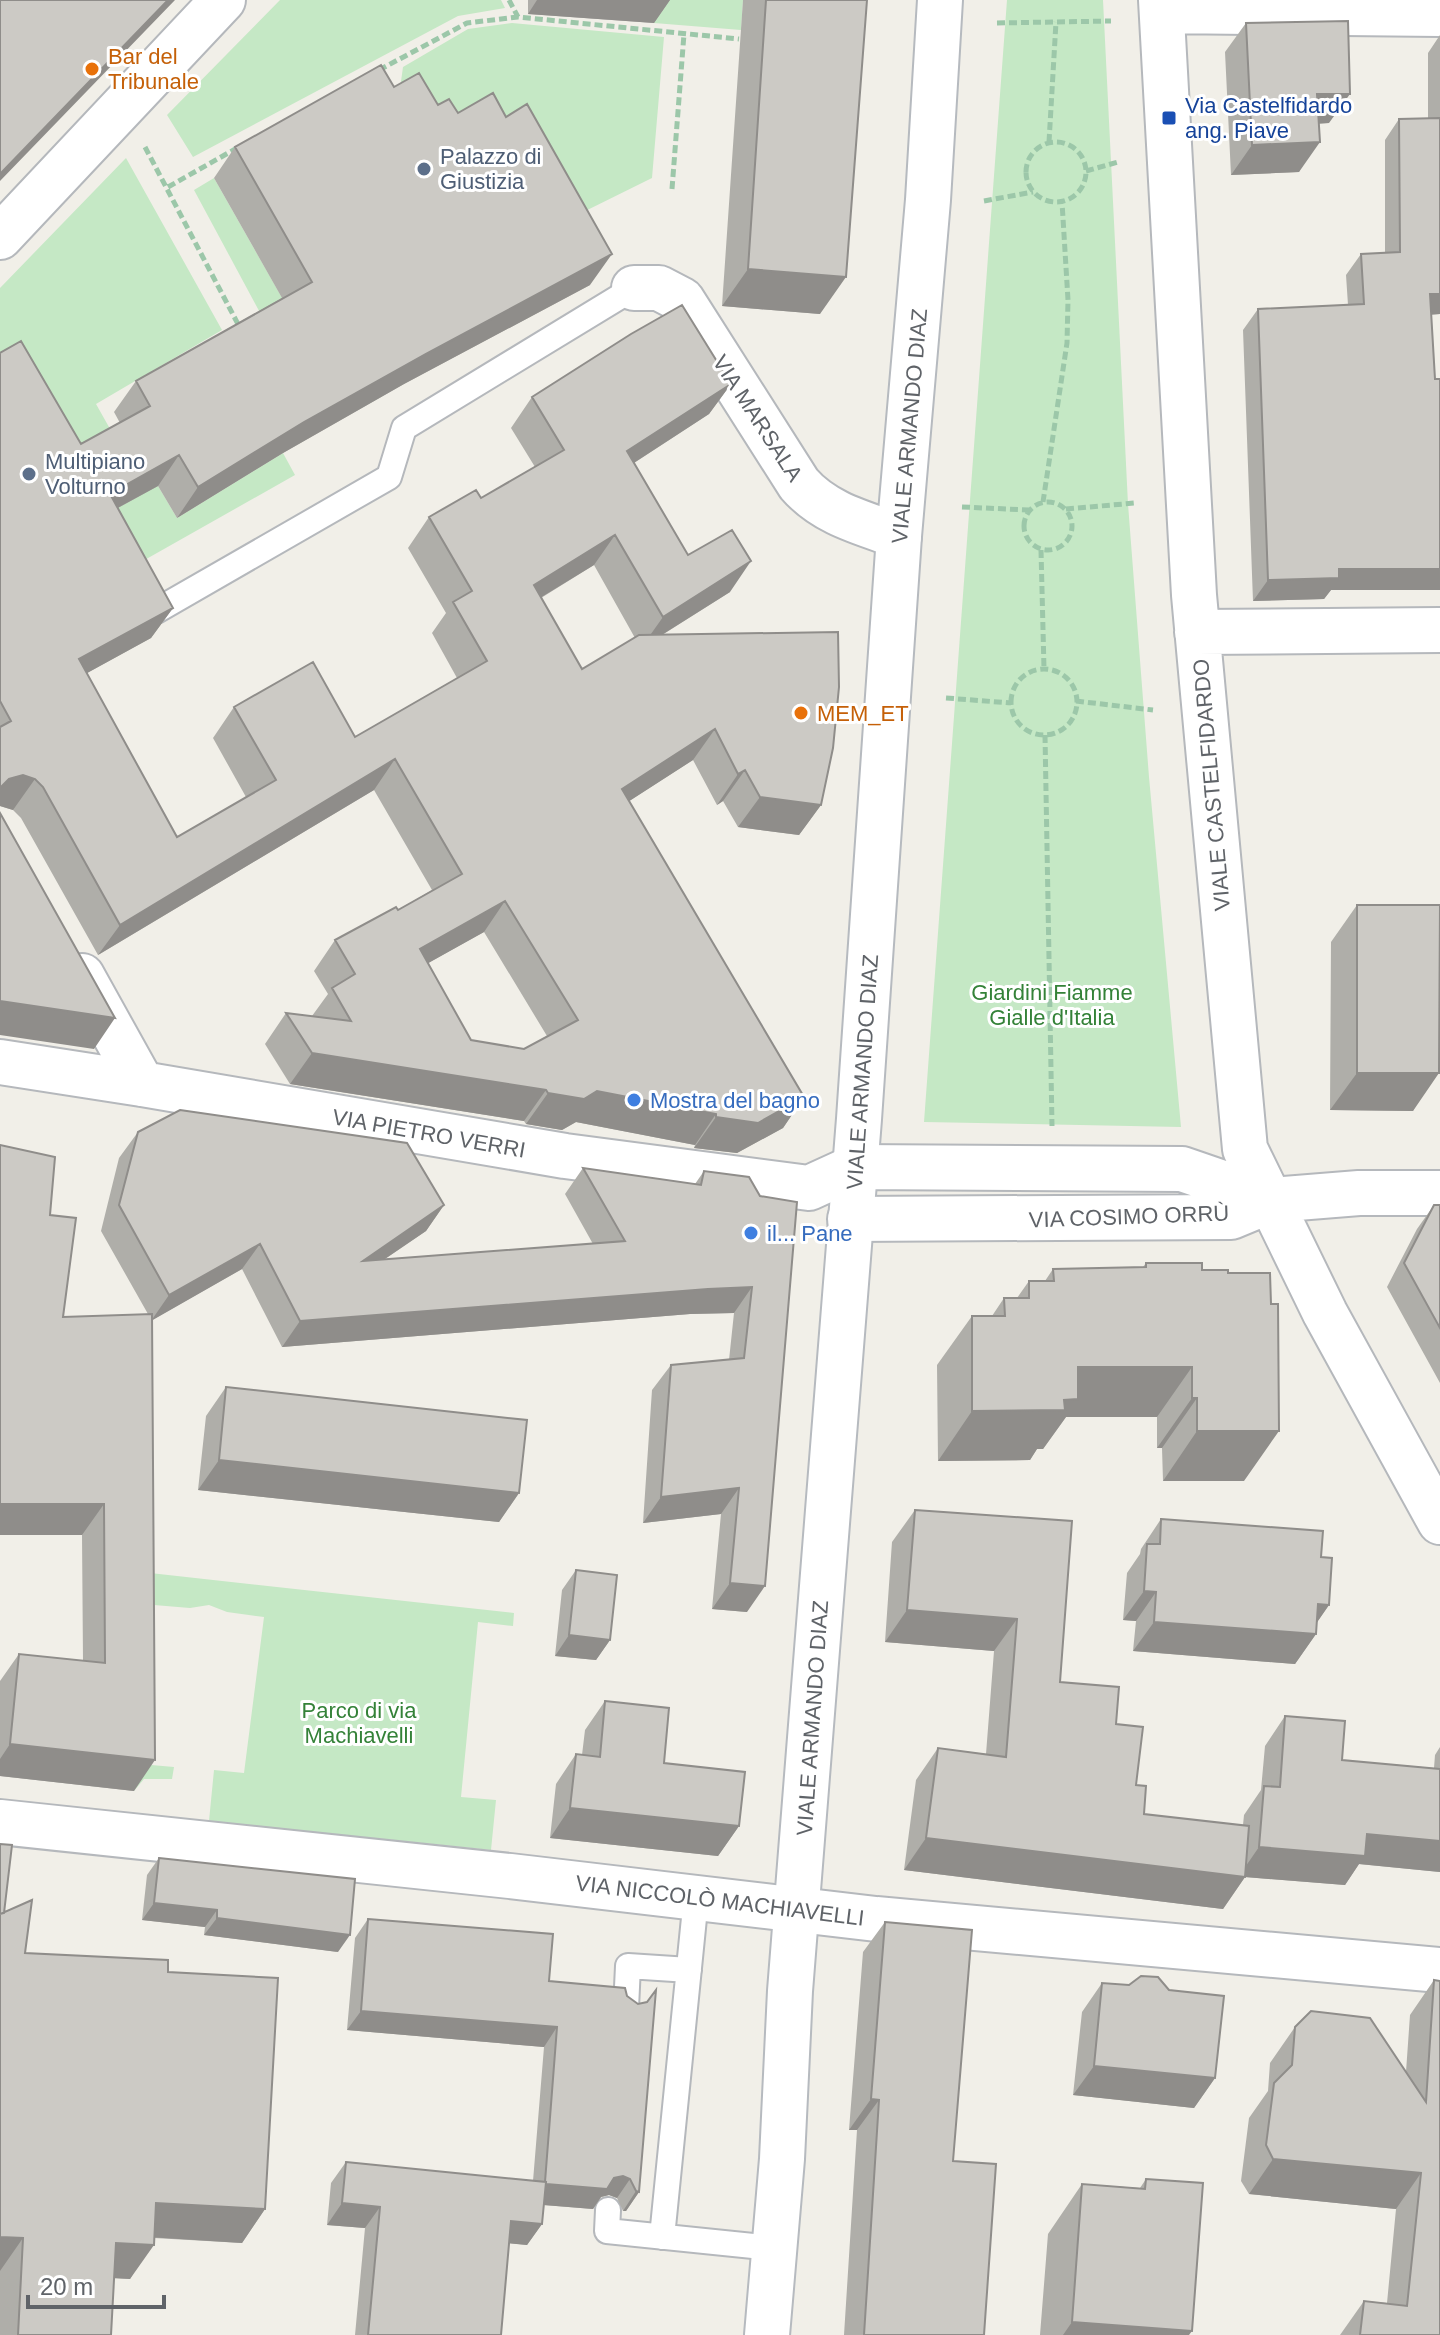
<svg xmlns="http://www.w3.org/2000/svg" width="1440" height="2335" viewBox="0 0 1440 2335" font-family="Helvetica,sans-serif">
  <style>
    .green { fill: #c5e8c5 }
    .lines { fill: none; stroke-linecap: round; stroke-linejoin: round }
    .lane-casing { stroke: #b5b8bc; stroke-width: 28 }
    .street-casing { stroke: #b5b8bc; stroke-width: 48 }
    .secondary-casing { stroke: #b6babf; stroke-width: 48 }
    .path { stroke: #9cc7a9; stroke-width: 5; stroke-dasharray: 8 4; stroke-linecap: butt }
    .lane { stroke: #fff; stroke-width: 24 }
    .street { stroke: #fff; stroke-width: 44 }
    .secondary { stroke: #fff; stroke-width: 44 }
    .wall { fill: #afaea9; fill-rule: evenodd }
    .shaded-wall { fill: #8f8d8a }
    .building { fill: #cccac5; stroke: #8f8d8a; stroke-width: 2; fill-rule: evenodd }
    .food-dot { fill: #e8710a; stroke: #fff; stroke-width: 3 }
    .transit-dot { fill: #1a4fb4; stroke: #fff; stroke-width: 3 }
    .service-dot { fill: #5c6f8a; stroke: #fff; stroke-width: 3 }
    .shop-dot { fill: #3f7fe0; stroke: #fff; stroke-width: 3 }
    .labels { text-anchor: middle; stroke-width: 6; stroke-linejoin: round; paint-order: stroke }
    .food-label { font-size: 22px; fill: #c56008; stroke: #fff; text-anchor: start }
    .transit-label { font-size: 22px; fill: #164399; stroke: #fff; text-anchor: start }
    .service-label { font-size: 22px; fill: #4e5e75; stroke: #fff; text-anchor: start }
    .street-label { font-size: 22px; fill: #5f6368; stroke: #fff }
    .park-label { font-size: 22px; fill: #348238; stroke: #fff }
    .shop-label { font-size: 22px; fill: #366cbe; stroke: #fff; text-anchor: start }
  </style>
  <rect width="100%" height="100%" fill="#f1efe8"/>
  <!-- green -->
  <path class="green" d="M280,0H501L505,8L458,16L193,157L167,115Z
    M655,0H743L741,30L654,23Z
    M1007,0H1103L1128,504L1149,777L1181,1127L924,1122Z
    M512,23L664,37L652,178L557,225L398,103L403,67L468,29Z
    M126,158L222,330L96,404L118,443L158,486L177,518L283,453L295,475L118,575L0,373V288Z
    M214,178L319,363L279,348L194,190Z
    M132,1571L514,1613L513,1626L478,1622L461,1797L496,1800L491,1850L209,1821L214,1770L244,1773L264,1617L227,1612L209,1605L190,1608L154,1605L140,1764L174,1767L172,1779H144L134,1791Z"/>
  <g class="lines">
    <defs>
      <path id="lane" d="M156,611L389,477L404,428L634,288
        M626,2008L628,1966L689,1970
        M608,2210L607,2231L773,2248
        M662,2237L696,1898"/>
      <path id="street" d="M1161,0L1194,595L1245,1149L1325,1313L1440,1522
        M1162,11L1440,14
        M0,237L223,0
        M634,288H659L682,300L799,484C825,514 863,523 899,536
        M1197,632L1440,630
        M82,976L142,1084
        M0,1062L142,1084L565,1156L809,1188L855,1167L1182,1169L1272,1200
        M850,1219L1231,1217L1272,1200L1359,1193H1440
        M0,1822L510,1876L876,1919L1440,1970"/>
      <path id="secondary" d="M767,2335L782,2159L790,1991L859,1119L899,536L928,200L940,0"/>
    </defs>
    <!-- lane casing -->
    <use href="#lane" class="lane-casing"/>
    <!-- street casing -->
    <use href="#street" class="street-casing"/>
    <!-- secondary casing -->
    <use href="#secondary" class="secondary-casing"/>
    <!-- path -->
    <path class="path" d="M509,0L518,17
      M997,23L1111,21
      M379,70L467,23L518,17L739,39
      M1026 172a30 30 0 1 1 60 0a30 30 0 1 1-60 0Z
      M1049,142L1056,22
      M145,147L239,326
      M1086,171L1118,162
      M168,187L237,148
      M672,189L684,34
      M984,201L1033,192
      M1024 526a24 24 0 1 1 48 0a24 24 0 1 1-48 0Z
      M1043,502L1067,343L1068,300L1062,202
      M962,507L1029,510
      M1066,509L1135,503
      M1041,550L1044,669
      M1011 702a33 33 0 1 1 66 0a33 33 0 1 1-66 0Z
      M946,698L1011,703
      M1076,701L1153,710
      M1045,735L1052,1126"/>
    <!-- lane -->
    <use href="#lane" class="lane"/>
    <!-- street -->
    <use href="#street" class="street"/>
    <!-- secondary -->
    <use href="#secondary" class="secondary"/>
  </g>
  <!-- wall -->
  <path class="wall" d="M528,0H670L654,23L528,14Z
    M743,0H867L820,314L722,306Z
    M1246,23L1329,123L1319,124L1299,172L1231,175L1225,52Z
    M1440,35V314L1431,315L1331,590L1324,599L1253,601L1243,330L1258,309L1348,305L1346,275L1361,254L1385,253V140L1399,119H1428V53Z
    M394,87L458,113L590,285L404,384L283,453L177,518L158,486L118,508L173,608L151,638L87,673L177,837L246,797L213,738L234,707L355,737L457,678L432,633L446,613L408,548L429,517L481,498L535,467L511,428L532,397L731,384L709,414L634,463L688,555L730,592L662,635L821,805L799,835L738,827L723,801L717,805L693,760L629,801L804,1097L783,1128L737,1153L694,1148L695,1145L576,1122L562,1130L526,1124L524,1121L290,1084L265,1044L286,1013L312,1016L328,994L314,971L335,940L398,910L432,890L374,790L98,955L21,818L13,810L0,806V353L81,444L120,423L114,412L136,381L282,298L214,178L235,147ZM594,565L635,638L582,669L541,598ZM484,932L547,1036L524,1049L471,1040L428,963Z
    M1357,905L1439,1055L1413,1111L1330,1110L1331,942Z
    M138,1132L444,1205L426,1231L385,1259L593,1244L565,1194L583,1168L695,1184L704,1171L760,1196L747,1612L712,1609L721,1514L643,1523L652,1390L671,1365L729,1360L734,1313L690,1314L282,1347L242,1269L152,1320L134,1791L0,1776V1681L19,1654L83,1661L82,1535L50,1215L63,1317L148,1314L101,1231L119,1158Z
    M1434,1205H1440V1383L1387,1287L1417,1229Z
    M1146,1263L1202,1270L1244,1481H1163L1162,1448H1157V1417H1066L1043,1449H1037L1030,1460L938,1461L937,1365L972,1316H992L1004,1298H1017L1029,1281H1045L1053,1269L1143,1267Z
    M226,1387L519,1493L499,1522L198,1490L206,1416Z
    M915,1510L1072,1521L1060,1682L1116,1724L1136,1785L1144,1814L1243,1825L1244,1815L1261,1790L1265,1746L1285,1716L1342,1760L1434,1768L1435,1755L1440,1747V1872L1359,1864L1345,1885L1245,1877L1223,1909L904,1870L916,1780L938,1748L986,1754L994,1651L885,1642L892,1542Z
    M1161,1519L1321,1557L1329,1605L1317,1622L1316,1634L1295,1664L1133,1651L1136,1621L1123,1620L1127,1573L1140,1554L1141,1549Z
    M576,1570L610,1640L596,1660L555,1656L562,1590Z
    M605,1701L664,1763L739,1826L718,1856L550,1838L556,1784L576,1754L582,1755L585,1730Z
    M0,1844L4,1913L25,1953L168,1972L265,2209L242,2243L154,2238L130,2279L114,2278L111,2335H0Z
    M159,1858L338,1952L204,1935L205,1927L142,1920L147,1875Z
    M368,1919L549,1981L639,2192L626,2211H623L617,2198L609,2195L601,2197L593,2209L544,2205L542,2224L527,2245L509,2243L501,2335H355L365,2228L327,2225L331,2183L346,2162L533,2181L544,2047L347,2030L355,1938Z
    M885,1922L953,2161L984,2335H844L857,2130H849L863,1952Z
    M1434,1980L1440,2335H1340L1364,2301L1387,2303L1396,2209L1249,2194L1241,2181L1249,2118L1268,2091L1270,2063L1295,2027L1406,2072L1410,2015Z
    M1102,1983L1215,2078L1194,2108L1073,2095L1082,2012Z
    M1146,2179L1189,2335H1040L1048,2234L1082,2184L1140,2188Z"/>
  <!-- shaded-wall -->
  <path class="shaded-wall" d="M168,0H175L0,181V174Z
    M537,0H670L654,23L528,14Z
    M1317,94H1350L1329,123L1297,124Z
    M1320,142L1299,172L1231,175L1252,145Z
    M612,254L590,285L404,384L283,453L177,518L198,487L304,422L426,354Z
    M748,269L846,277L820,314L722,306Z
    M1430,294H1440V314L1415,315Z
    M731,384L709,414L606,481L627,451Z
    M179,455L158,486L88,524L110,494Z
    M615,535L594,565L512,615L534,585Z
    M751,561L730,592L641,648L663,617Z
    M1339,569H1440V590H1331L1324,599L1253,601L1268,580Z
    M173,608L151,638L58,689L79,659Z
    M715,729L693,760L600,820L622,789Z
    M395,759L374,790L98,955L120,925Z
    M745,770L723,801L717,805L738,774Z
    M23,775L35,779L13,810L0,806V788L9,779Z
    M760,797L821,805L799,835L738,827Z
    M505,901L484,932L398,980L420,949Z
    M0,1001L115,1018L94,1049L0,1035Z
    M312,1053L546,1090L524,1121L290,1084Z
    M1357,1073H1439L1413,1111L1330,1110Z
    M597,1091L716,1114L695,1145L576,1122L562,1130L526,1124L548,1093Z
    M804,1097L783,1128L737,1153L694,1148L716,1117Z
    M444,1205L426,1231L345,1286L363,1261Z
    M260,1244L242,1269L151,1321L169,1295Z
    M752,1287L734,1313L690,1314L282,1347L300,1321L708,1289Z
    M1078,1367H1192L1157,1417H1066L1043,1449H1037L1030,1460L938,1461L972,1411Z
    M1192,1398H1197L1162,1448H1157Z
    M1197,1431H1279L1244,1481H1163Z
    M219,1460L519,1493L499,1522L198,1490Z
    M739,1488L721,1514L643,1523L661,1497Z
    M0,1504H104L82,1535H0Z
    M730,1583L765,1586L747,1612L712,1609Z
    M1144,1591L1156,1592L1136,1621L1123,1620Z
    M1318,1604L1329,1605L1309,1634H1316L1295,1664L1133,1651L1154,1622Z
    M907,1610L1017,1619L994,1651L885,1642Z
    M569,1635L610,1640L596,1660L555,1656Z
    M10,1744L155,1760L134,1791L0,1776V1759Z
    M570,1808L739,1826L718,1856L550,1838Z
    M1367,1834L1440,1841V1872L1359,1864L1345,1885L1245,1877L1223,1909L904,1870L926,1838L1239,1876L1259,1847Z
    M154,1903L217,1910L205,1927L142,1920Z
    M217,1918L350,1935L338,1952L204,1935Z
    M361,2011L557,2027L544,2047L347,2030Z
    M1094,2066L1215,2078L1194,2108L1073,2095Z
    M871,2099L879,2100L857,2130H849Z
    M1273,2159L1421,2173L1396,2209L1249,2194Z
    M623,2176L630,2179L617,2198L609,2195L601,2197L593,2209L531,2204L545,2184Z
    M636,2191L639,2192L626,2211H623Z
    M156,2203L265,2209L242,2243L132,2236Z
    M342,2203L380,2207L365,2228L327,2225Z
    M511,2221L542,2224L527,2245L496,2242Z
    M0,2237L23,2238L0,2271Z
    M116,2243L154,2245L130,2279L93,2277Z
    M1072,2322L1192,2331L1189,2335H1063Z"/>
  <!-- building -->
  <path class="building" d="M0,0H168L0,174Z
    M766,0H867L846,277L748,269Z
    M1348,21L1350,94H1317L1320,142L1252,145L1246,23Z
    M381,65L394,87L419,73L438,105L449,99L458,113L493,93L506,117L527,104L612,254L426,354L304,422L198,487L179,455L110,494L173,608L79,659L177,837L276,780L234,707L313,662L355,737L487,661L453,602L472,591L429,517L476,490L481,498L564,450L532,397L631,334L682,305L731,384L627,451L688,555L732,530L751,561L663,617L615,535L534,585L582,669L639,635L838,632L839,687L833,748L821,805L760,797L745,770L738,774L715,729L622,789L804,1097L758,1123L716,1117V1114L597,1091L584,1099L548,1093L546,1090L312,1053L286,1013L351,1021L332,988L355,974L335,940L396,907L398,910L462,874L395,759L120,925L43,787L35,779L23,775L9,779L0,788V727L11,721L0,701V353L21,341L81,444L150,406L136,381L312,282L235,147ZM505,901L578,1020L524,1049L471,1040L420,949Z
    M1440,118V294H1430L1435,379H1440V569H1339V578L1268,580L1258,309L1364,304L1361,254L1400,252L1399,119Z
    M0,813L115,1018L0,1001Z
    M1357,905H1440L1439,1073H1357Z
    M180,1110L407,1143L444,1205L363,1261L625,1241L583,1168L701,1185L704,1171L749,1177L760,1196L797,1202L765,1586L730,1583L739,1488L661,1497L671,1365L744,1358L752,1287L708,1289L300,1321L260,1244L169,1295L119,1205L138,1132Z
    M0,1145L55,1157L50,1215L76,1218L63,1317L152,1314L155,1760L10,1744L19,1654L105,1663L104,1504H0Z
    M1434,1205H1440V1328L1404,1263Z
    M1146,1263H1202V1270H1228V1273H1270L1271,1304H1278L1279,1431H1197V1398H1192V1367H1078V1399L1064,1400L1065,1410L972,1411V1316H1005L1004,1298H1029V1281H1054L1053,1269L1146,1267Z
    M226,1387L527,1420L519,1493L219,1460Z
    M915,1510L1072,1521L1060,1682L1119,1687L1116,1724L1143,1727L1136,1785L1146,1786L1144,1814L1249,1826L1245,1877L926,1838L938,1748L1006,1757L1017,1619L907,1610Z
    M1161,1519L1323,1531L1321,1557L1332,1558L1329,1605L1318,1604L1316,1634L1154,1622L1156,1592L1144,1591L1147,1544H1160Z
    M576,1570L617,1575L610,1640L569,1635Z
    M605,1701L669,1708L664,1763L745,1772L739,1826L570,1808L576,1754L600,1757Z
    M1285,1716L1345,1721L1342,1760L1440,1769V1841L1367,1834L1365,1856L1259,1847L1264,1786L1280,1787Z
    M0,1844L12,1845L4,1913L0,1914Z
    M159,1858L355,1879L350,1935L217,1918V1910L154,1903Z
    M32,1900L25,1953L168,1960V1972L278,1978L265,2209L156,2203L154,2245L116,2243L111,2335H18L23,2238L0,2237V1914Z
    M368,1919L553,1934L549,1981L625,1988L627,1996L638,2004L647,2002L656,1990L639,2192L636,2191L630,2179L623,2176L614,2178L607,2189L546,2184V2182H545L557,2027L361,2011Z
    M885,1922L972,1930L953,2161L996,2164L984,2335H864L879,2100L871,2099Z
    M1141,1976L1158,1977L1169,1990L1224,1996L1215,2078L1094,2066L1102,1983L1129,1985Z
    M1434,1980L1440,1981V2335H1360L1364,2301L1407,2306L1421,2173L1273,2159L1266,2145L1274,2083L1292,2065L1295,2027L1311,2011L1370,2018L1426,2102Z
    M346,2162L546,2182L542,2224L511,2221L501,2335H368L380,2207L342,2203Z
    M1146,2179L1203,2183L1192,2331L1072,2322L1082,2184L1145,2189Z"/>
  <!-- markers -->
  <g class="food-dot">
    <circle cx="92" cy="69" r="8"/>
    <circle cx="801" cy="713" r="8"/>
  </g>
  <rect class="transit-dot" x="1161" y="110" width="16" height="16" rx="4"/>
  <g class="service-dot">
    <circle cx="424" cy="169" r="8"/>
    <circle cx="29" cy="474" r="8"/>
  </g>
  <g class="shop-dot">
    <circle cx="634" cy="1100" r="8"/>
    <circle cx="751" cy="1233" r="8"/>
  </g>
  <g class="labels">
    <!-- food labels -->
    <g class="food-label">
      <text x="108" y="64">Bar del<tspan x="108" dy="25">Tribunale</tspan></text>
      <text x="817" y="721">MEM_ET</text>
    </g>
    <!-- transit labels -->
    <g class="transit-label">
      <text x="1185" y="113">Via Castelfidardo<tspan x="1185" dy="25">ang. Piave</tspan></text>
    </g>
    <!-- service labels -->
    <g class="service-label">
      <text x="440" y="164">Palazzo di<tspan x="440" dy="25">Giustizia</tspan></text>
      <text x="45" y="469">Multipiano<tspan x="45" dy="25">Volturno</tspan></text>
    </g>
    <!-- street labels -->
    <g class="street-label">
      <text transform="translate(758 418) rotate(57)" y="8">VIA MARSALA</text>
      <text transform="translate(909 426) rotate(-85)" y="8">VIALE ARMANDO DIAZ</text>
      <text transform="translate(1211 785) rotate(-95)" y="8">VIALE CASTELFIDARDO</text>
      <text transform="translate(862 1072) rotate(-86)" y="8">VIALE ARMANDO DIAZ</text>
      <text transform="translate(429 1133) rotate(10)" y="8">VIA PIETRO VERRI</text>
      <text transform="translate(1129 1216) rotate(-2)" y="8">VIA COSIMO ORRÙ</text>
      <text transform="translate(812 1718) rotate(-86)" y="8">VIALE ARMANDO DIAZ</text>
      <text transform="translate(720 1900) rotate(7)" y="8">VIA NICCOLÒ MACHIAVELLI</text>
    </g>
    <!-- park labels -->
    <g class="park-label">
      <text x="1052" y="1000">Giardini Fiamme<tspan x="1052" dy="25">Gialle d'Italia</tspan></text>
      <text x="359" y="1718">Parco di via<tspan x="359" dy="25">Machiavelli</tspan></text>
    </g>
    <!-- shop labels -->
    <g class="shop-label">
      <text x="650" y="1108">Mostra del bagno</text>
      <text x="767" y="1241">il... Pane</text>
    </g>
  </g>
  <!-- scale -->
  <path d="M28 2295v12h136v-12" fill="none" stroke="#5f6368" stroke-width="4"/>
  <text x="40" y="2295" font-size="24" fill="#5f6368" stroke="#ffffff" stroke-width="6" paint-order="stroke">20 m</text>
</svg>
